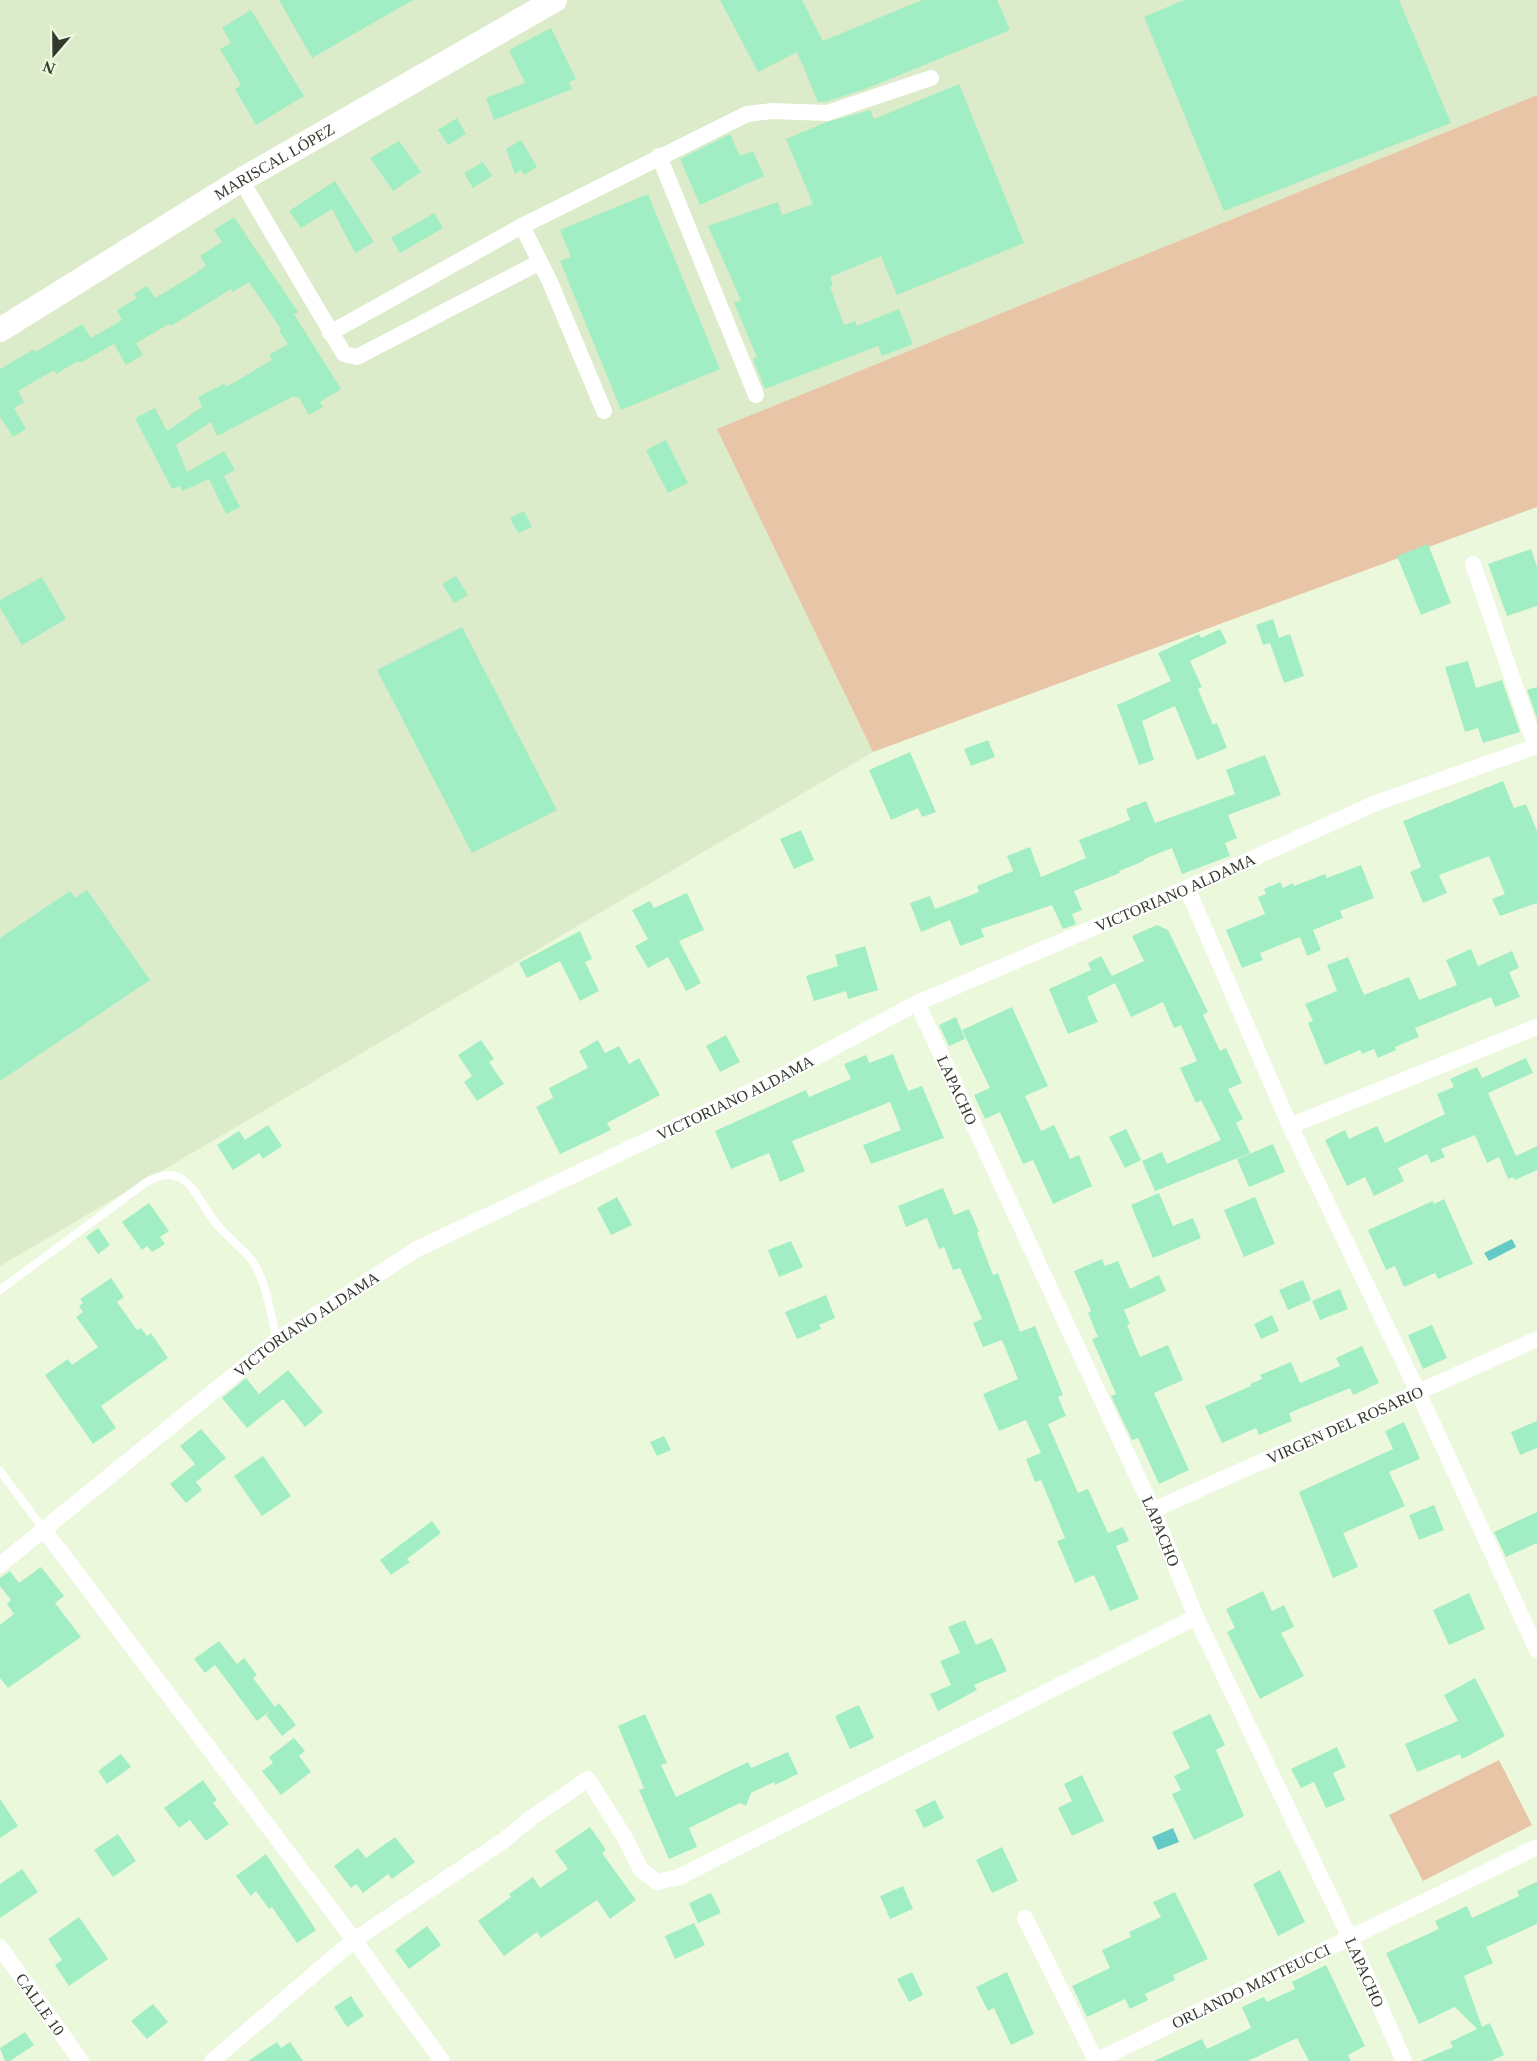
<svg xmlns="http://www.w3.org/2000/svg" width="1537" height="2061" viewBox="0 0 1537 2061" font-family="Georgia,serif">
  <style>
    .built { fill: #dcebc9 }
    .green { fill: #e9c5a7 }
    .water { fill: #65cac6 }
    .building { fill: #a2eec4 }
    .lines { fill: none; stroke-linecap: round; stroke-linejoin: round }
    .lane { stroke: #fff; stroke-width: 8 }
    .street { stroke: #fff; stroke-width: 16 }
    .secondary { stroke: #fff; stroke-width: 24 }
    .labels { text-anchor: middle; stroke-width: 4.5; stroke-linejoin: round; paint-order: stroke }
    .street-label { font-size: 16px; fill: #34392e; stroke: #ebf8dc }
  </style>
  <rect width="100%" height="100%" fill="#ebf8dc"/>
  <!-- built -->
  <path class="built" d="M0,0H1537V95L718,429L873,752L0,1266Z"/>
  <!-- green -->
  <path class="green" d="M1537,95V507L873,752L717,429Z
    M1499,1760L1532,1825L1423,1881L1389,1815Z"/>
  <!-- water -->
  <path class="water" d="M1512,1239L1516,1247L1489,1261L1484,1253Z
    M1173,1828L1179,1842L1158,1850L1152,1837Z"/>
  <!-- building -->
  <path class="building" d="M279,0H413L312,58Z
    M720,0H802L823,41L922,0H997L1010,30L868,88L825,102H818L797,52L758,72Z
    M1184,0H1399L1451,123L1224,211L1144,17Z
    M251,10L304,96L256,125L235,89L241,85L220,49L231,43L222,28Z
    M551,28L576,79L569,82L572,89L494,120L486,98L525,83L509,50Z
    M959,84L1024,243L897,295L881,256L830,277L833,285L830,287L844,325L855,321L857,326L899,309L913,344L882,356L878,346L765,389L753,359L757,357L734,303L741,300L708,226L778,202L782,215L813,204L786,139L824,123L870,110L874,119Z
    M457,118L466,134L448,145L438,130Z
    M730,134L740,156L753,151L764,176L700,205L680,159Z
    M521,140L537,167L524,175L521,170L515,174L506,149Z
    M399,141L421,172L393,191L370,158Z
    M483,162L492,176L473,188L464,173Z
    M335,181L374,242L355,253L332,209L301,228L289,211Z
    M648,194L720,369L621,410L560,261L571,257L560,230Z
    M434,213L443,228L400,253L391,238Z
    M234,217L298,312L294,314L341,389L320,402L323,407L309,415L298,396L295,398L294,396L217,436L211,422L176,445L187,472L224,451L235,470L224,476L240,507L226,514L209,479L182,491L180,486L172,489L135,418L155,408L167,431L202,407L198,397L224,384L226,387L272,360L269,355L288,344L279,331L281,329L249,282L233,292L231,289L171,326L169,324L136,343L143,355L126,365L114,344L80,363L78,361L56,374L54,370L18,391L24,402L14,408L26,429L13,437L0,417V369L34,349L36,352L82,324L91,338L122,320L117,310L137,298L134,294L147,286L155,298L187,279L206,266L200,256L222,242L214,230Z
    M666,440L688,483L668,493L646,450Z
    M524,511L532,527L518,533L510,518Z
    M1428,544L1451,603L1421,615L1397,556Z
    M1531,549L1537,567V606L1507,616L1488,564Z
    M456,576L468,595L454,603L442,584Z
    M42,577L66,619L22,645L0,608V600Z
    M1273,619L1279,638L1290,634L1304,676L1284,683L1270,643L1263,645L1256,625Z
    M462,627L557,810L472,853L377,670Z
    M1220,629L1227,643L1190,661L1202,687L1198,689L1213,725L1217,723L1227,748L1197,760L1175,706L1142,721L1154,760L1139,765L1117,705L1171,681L1158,653L1199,634L1201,638Z
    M1468,661L1476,688L1502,680L1520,732L1483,743L1478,728L1465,732L1445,667Z
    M1537,687V718L1527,690Z
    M988,740L995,757L971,766L964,749Z
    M910,752L936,812L922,817L918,808L891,820L869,770Z
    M1265,755L1281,795L1228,815L1237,838L1225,843L1230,856L1182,874L1172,848L1144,859V861L1119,871L1120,873L1074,891L1082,910L1072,914L1076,924L1063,929L1052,905L981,929L984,937L960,946L950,920L921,932L910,903L930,896L935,909L979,892L977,886L1013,871L1007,856L1030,847L1041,877L1086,858L1079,840L1130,820L1126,809L1146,801L1155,823L1235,794L1226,770Z
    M1503,781L1514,808L1526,804L1537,831V903L1500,916L1492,899L1505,894L1489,856L1439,875L1447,893L1423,903L1410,872L1421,867L1403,821Z
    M801,830L814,860L794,869L780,839Z
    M1361,865L1374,898L1340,911L1343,918L1313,930L1321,950L1307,956L1300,937L1260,953L1263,960L1242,968L1226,930L1265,914L1258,897L1266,894L1264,889L1280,882L1283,888L1293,883L1294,886L1325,874L1327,878Z
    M87,890L150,980L0,1081V938L70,891L75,898Z
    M687,893L704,930L679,941L701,983L686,991L668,957L648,968L635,946L648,939L632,910L650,901L654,908Z
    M1157,925L1168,930L1208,1012L1203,1015L1220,1051L1226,1048L1242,1083L1228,1089L1243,1119L1236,1123L1250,1153L1155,1191L1142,1161L1162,1152L1167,1164L1221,1140L1201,1100L1196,1103L1180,1068L1197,1061L1181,1025L1174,1028L1163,1002L1131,1017L1115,983L1087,997L1098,1022L1068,1034L1049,989L1091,970L1088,963L1101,956L1112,976L1144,961L1132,936Z
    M580,931L592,959L585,962L599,991L580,1001L560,961L527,978L519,963Z
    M865,946L878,990L848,999L846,991L814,1001L806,976L838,966L835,955Z
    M1471,949L1478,966L1512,951L1519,968L1509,972L1520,997L1495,1007L1491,997L1415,1028L1419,1037L1395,1047L1396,1050L1378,1058L1374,1049L1362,1054L1360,1050L1325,1065L1308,1023L1313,1021L1305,1004L1337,991L1327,965L1348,957L1364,995L1409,977L1419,1000L1457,985L1446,960Z
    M1012,1007L1048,1086L1025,1096L1041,1131L1054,1125L1070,1159L1079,1155L1092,1186L1053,1204L1033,1160L1023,1164L1000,1112L985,1119L974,1095L990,1088L962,1030Z
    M956,1017L965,1039L949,1046L939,1025Z
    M726,1035L740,1062L720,1072L706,1046Z
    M481,1040L494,1059L489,1062L504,1084L477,1101L464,1082L472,1076L458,1055Z
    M598,1040L605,1053L619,1046L629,1064L639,1058L660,1095L607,1123L611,1130L560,1154L536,1107L553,1098L549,1088L588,1068L579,1051Z
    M893,1054L908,1091L922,1086L944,1138L871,1164L863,1145L901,1130L890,1102L792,1141L805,1171L780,1182L769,1153L731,1169L715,1131L806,1090L809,1097L851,1079L844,1064L866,1055L869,1063Z
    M1526,1058L1533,1073L1488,1093L1516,1156L1537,1146V1170L1515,1180L1513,1177L1508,1179L1499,1157L1487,1163L1475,1135L1441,1149L1445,1157L1431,1163L1427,1154L1398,1168L1404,1181L1374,1196L1365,1177L1347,1186L1325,1140L1345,1130L1349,1139L1377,1126L1385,1143L1445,1114L1437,1094L1454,1087L1450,1079L1477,1067L1482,1078Z
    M268,1125L282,1146L263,1159L259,1153L233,1170L217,1145L239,1131L245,1140Z
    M1126,1129L1141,1160L1125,1168L1109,1137Z
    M1273,1144L1285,1172L1249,1187L1237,1159Z
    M943,1188L954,1215L969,1209L979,1232L977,1233L993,1275L998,1273L1020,1332L1035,1326L1063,1395L1058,1397L1066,1416L1048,1424L1078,1493L1088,1489L1108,1533L1123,1527L1129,1541L1116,1546L1139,1599L1110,1611L1094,1575L1075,1583L1057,1541L1065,1538L1041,1480L1035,1482L1026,1459L1041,1453L1026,1420L999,1431L983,1394L1018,1379L1002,1340L983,1347L973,1323L982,1319L960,1268L953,1270L944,1247L939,1249L927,1218L906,1227L898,1206Z
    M1159,1193L1173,1226L1193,1218L1201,1238L1153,1258L1131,1205Z
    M617,1197L632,1225L611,1235L597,1208Z
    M1255,1197L1275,1244L1244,1257L1224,1210Z
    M1444,1199L1473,1264L1438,1279L1435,1273L1404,1287L1395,1266L1386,1270L1368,1230L1433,1201L1434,1204Z
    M149,1203L169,1231L160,1237L165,1244L152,1252L147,1246L142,1250L122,1222Z
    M98,1228L110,1245L98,1254L86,1237Z
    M791,1241L803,1267L779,1277L768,1250Z
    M1102,1259L1105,1266L1118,1261L1130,1289L1159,1275L1166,1291L1124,1310L1130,1324L1127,1325L1140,1357L1168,1345L1183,1380L1154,1393L1189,1470L1159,1484L1138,1438L1132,1440L1111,1396L1116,1394L1092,1339L1098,1337L1088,1313L1091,1311L1074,1271Z
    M111,1278L124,1297L117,1302L137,1330L141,1328L147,1336L151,1333L168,1358L101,1406L116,1428L93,1444L45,1375L68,1359L72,1365L98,1347L76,1317L83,1312L79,1306L83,1303L80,1299Z
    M1303,1280L1311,1300L1288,1310L1279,1290Z
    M1340,1289L1348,1309L1320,1320L1312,1301Z
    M826,1295L835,1318L819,1325L821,1329L797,1339L785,1312Z
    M1272,1315L1279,1331L1261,1339L1254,1324Z
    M1432,1325L1447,1358L1423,1369L1408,1335Z
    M1362,1346L1379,1383L1353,1395L1350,1388L1289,1413L1292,1421L1259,1435L1256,1428L1222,1443L1205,1406L1251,1386L1250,1384L1262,1379L1260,1375L1291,1362L1300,1383L1340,1366L1336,1358Z
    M288,1370L323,1412L305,1427L283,1399L247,1428L222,1398L246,1378L259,1394Z
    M1537,1421V1448L1520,1455L1511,1432Z
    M1404,1422L1420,1459L1389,1472L1405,1506L1343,1533L1358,1567L1333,1578L1299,1492L1393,1449L1385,1431Z
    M201,1429L226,1458L196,1482L202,1490L186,1503L170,1484L195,1464L180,1446Z
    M664,1436L671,1450L657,1456L650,1442Z
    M263,1456L291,1496L262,1516L234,1476Z
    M1434,1505L1444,1530L1419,1540L1409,1515Z
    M1537,1512V1543L1506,1557L1494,1532Z
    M432,1521L441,1533L407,1559L410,1562L391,1575L380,1560Z
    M41,1567L64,1596L55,1603L81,1637L8,1688L0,1678V1625L14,1614L7,1604L11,1600L0,1586V1578L10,1571L19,1583Z
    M1263,1591L1272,1611L1284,1605L1294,1627L1281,1633L1304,1676L1260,1699L1227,1632L1235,1628L1226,1609Z
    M1469,1593L1485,1629L1449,1645L1433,1610Z
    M965,1620L976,1645L992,1638L1007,1671L974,1685L977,1690L938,1711L930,1694L951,1685L940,1661L960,1653L948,1627Z
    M219,1641L237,1664L244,1658L257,1675L253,1678L275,1707L279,1703L296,1725L282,1736L266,1715L274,1708L257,1721L215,1665L205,1673L194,1659Z
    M1475,1678L1505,1736L1462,1759L1460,1754L1417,1772L1405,1744L1458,1721L1444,1695Z
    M859,1705L874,1738L850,1749L835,1716Z
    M645,1714L667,1763L661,1765L676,1797L748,1762L751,1768L788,1752L798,1774L775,1785L774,1782L751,1793L746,1806L740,1803L689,1828L697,1847L669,1859L639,1790L644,1788L618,1726Z
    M1210,1714L1225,1745L1216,1750L1244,1816L1194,1840L1172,1794L1181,1790L1174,1776L1190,1768L1172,1732Z
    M294,1738L305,1751L299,1756L311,1772L281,1795L262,1771L273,1763L269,1757Z
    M1337,1747L1346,1767L1333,1773L1345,1800L1326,1808L1314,1782L1301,1788L1291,1769Z
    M121,1754L131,1767L107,1784L98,1771Z
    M1082,1775L1104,1821L1072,1836L1058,1808L1072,1801L1064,1784Z
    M203,1780L217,1800L213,1803L229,1824L206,1841L190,1820L179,1828L164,1808Z
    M0,1799L18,1826L0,1838Z
    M935,1800L944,1818L924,1828L915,1810Z
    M590,1827L606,1850L602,1853L636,1900L610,1919L597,1900L541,1938L537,1932L504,1956L478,1921L511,1897L509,1894L533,1877L540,1888L568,1869L555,1851Z
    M118,1834L136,1861L113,1877L94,1850Z
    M395,1837L415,1862L392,1879L388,1874L363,1893L356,1884L351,1888L334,1866L358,1848L366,1858Z
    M1002,1847L1018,1881L992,1893L976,1860Z
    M266,1854L316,1930L297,1943L272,1907L269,1909L256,1891L251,1896L236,1876Z
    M22,1869L38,1892L0,1918V1884Z
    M1280,1870L1305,1922L1278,1936L1253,1884Z
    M1537,1882V1924L1486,1947L1493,1963L1464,1976L1482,2027L1490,2023L1504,2055L1491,2061H1420L1453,2047L1450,2042L1477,2029L1455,2007L1419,2024L1386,1953L1439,1929L1435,1921L1467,1906L1472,1918L1519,1896L1517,1891Z
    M903,1886L913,1909L890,1919L880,1896Z
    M1175,1892L1208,1959L1173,1975L1175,1980L1145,1994L1148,2000L1130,2009L1125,1999L1087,2017L1072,1986L1110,1968L1102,1950L1131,1937L1129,1932L1161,1917L1153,1902Z
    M711,1893L721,1913L698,1923L689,1903Z
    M79,1917L108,1959L69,1986L55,1965L62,1960L48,1939Z
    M694,1923L705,1945L675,1959L665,1936Z
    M427,1926L441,1945L409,1969L395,1950Z
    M1326,1965L1365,2046L1348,2055L1351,2061H1309L1297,2038L1248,2061H1154L1202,2039L1207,2049L1251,2028L1242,2007L1264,1997L1267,2002L1295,1989L1292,1982Z
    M912,1972L923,1995L909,2002L897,1979Z
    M1007,1972L1034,2034L1011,2045L994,2008L988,2011L976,1987Z
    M351,1996L364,2016L347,2027L334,2007Z
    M153,2004L168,2022L147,2039L131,2021Z
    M25,2032L34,2045L10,2061H5L0,2048Z
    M277,2042L281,2048L290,2042L303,2061H248Z"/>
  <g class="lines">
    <!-- lane -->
    <path class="lane" d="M0,1290L145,1183C189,1156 197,1204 220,1228C232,1242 249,1252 257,1269C268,1290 271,1317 277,1340
      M0,1471L44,1530"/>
    <!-- street -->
    <g class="street">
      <path d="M659,156L756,395"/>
      <path d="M241,180L344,354L357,357L540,262"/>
      <path d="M522,226L550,282L604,411"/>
      <path d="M330,333L522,226L747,114L772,111L827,113L931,78"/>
      <path d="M1473,564L1536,747"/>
      <path d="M1187,888L1290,1126L1418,1392L1537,1650"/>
      <path id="s1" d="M917,1003L1153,1510L1196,1617L1350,1938L1404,2061"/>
      <path d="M1290,1126L1537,1027"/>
      <path id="s2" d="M1153,1510L1537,1339"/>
      <path d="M44,1530L354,1940L442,2061"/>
      <path id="s3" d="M0,1565L277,1340L417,1249L762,1086L917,1003L1187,888L1376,803L1537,746"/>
      <path d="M1025,1918L1096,2061"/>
      <path id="s4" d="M0,1947L81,2061"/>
      <path d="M212,2061L354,1940L503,1841L531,1818L588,1779L625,1838L641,1870L657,1882L679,1877L1196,1617"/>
      <path id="s5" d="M1096,2061L1537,1847"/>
    </g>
    <!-- secondary -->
    <path class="secondary" id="s6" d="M0,330L241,180L555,0"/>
  </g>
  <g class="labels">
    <!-- street labels -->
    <g class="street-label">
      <text dy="6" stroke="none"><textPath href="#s6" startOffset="322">MARISCAL LÓPEZ</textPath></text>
      <text dy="6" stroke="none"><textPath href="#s3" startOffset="1362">VICTORIANO ALDAMA</textPath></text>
      <text dy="6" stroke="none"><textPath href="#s1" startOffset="96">LAPACHO</textPath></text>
      <text dy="6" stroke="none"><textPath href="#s3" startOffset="876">VICTORIANO ALDAMA</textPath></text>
      <text dy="6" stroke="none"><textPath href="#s3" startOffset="390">VICTORIANO ALDAMA</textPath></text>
      <text dy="6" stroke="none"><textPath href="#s2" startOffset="210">VIRGEN DEL ROSARIO</textPath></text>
      <text dy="6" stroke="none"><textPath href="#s1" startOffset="582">LAPACHO</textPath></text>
      <text dy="6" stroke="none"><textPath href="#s1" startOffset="1068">LAPACHO</textPath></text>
      <text dy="6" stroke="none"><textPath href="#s5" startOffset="172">ORLANDO MATTEUCCI</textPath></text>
      <text dy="6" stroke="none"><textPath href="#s4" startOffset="70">CALLE 10</textPath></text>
    </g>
  </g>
  <!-- north arrow -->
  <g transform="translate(54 54) rotate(200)" stroke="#ebf8dc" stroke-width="4.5" paint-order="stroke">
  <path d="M0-4.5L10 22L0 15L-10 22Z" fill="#34392e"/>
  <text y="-9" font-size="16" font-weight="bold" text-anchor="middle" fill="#34392e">N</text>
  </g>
</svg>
